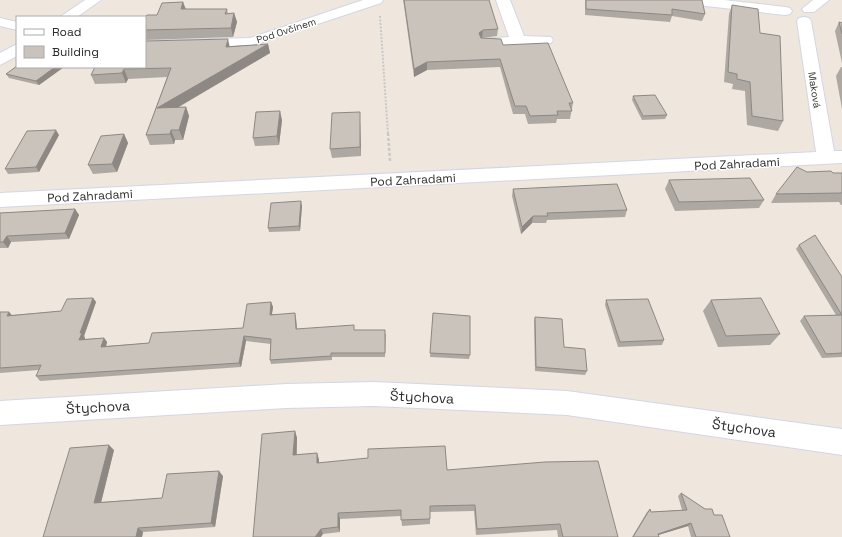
<svg xmlns="http://www.w3.org/2000/svg" width="842" height="537" viewBox="0 0 842 537" font-family="'Space Grotesk',sans-serif">
  <style>
    .lines { fill: none; stroke-linecap: round; stroke-linejoin: round }
    .minor-casing { stroke: #d2d7e6; stroke-width: 2 }
    .path-far1 { stroke: #c8c8c8; stroke-width: 2; stroke-dasharray: 2 1.5; stroke-linecap: butt }
    .path { stroke: #c8c8c8; stroke-width: 2.5; stroke-dasharray: 3 2; stroke-linecap: butt }
    .minor { fill: #fff; fill-rule: evenodd }
    .wall { fill: #aea8a2 }
    .shaded-wall { fill: #8d8884 }
    .building { fill: #cac3bc; stroke: #8d8884 }
    .labels { text-anchor: middle; stroke-width: 3; stroke-linejoin: round; paint-order: stroke }
    .far-street-label { font-size: 10px; fill: #2c2c2c; stroke: #fff }
    .street-label { font-size: 12px; fill: #2c2c2c; stroke: #fff }
    .near-street-label { font-size: 14px; fill: #2c2c2c; stroke: #fff }
  </style>
  <rect width="100%" height="100%" fill="#efe6dd"/>
  <g class="lines">
    <defs>
      <path id="minor" d="M85,0H101L77,17H60Z
        M363,0H383L381,3L251,46L145,49V41L250,38Z
        M496,0H510L524,36L551,37L553,40L551,43L487,46L482,45L480,42L482,39L509,37Z
        M681,0H724L785,7L790,8L792,11L790,14L785,15L688,4L683,3Z
        M813,0H829L814,12H804L802,9Z
        M804,17L809,18L811,21L834,151H842V163L0,207V193L816,152L797,21L799,18Z
        M0,18L17,22V30L0,26Z
        M17,44V56L0,65V53Z
        M374,382L567,391L842,429V455L567,415L374,406L286,408L0,425V401L286,384Z"/>
    </defs>
    <!-- minor casing -->
    <use href="#minor" class="minor-casing"/>
    <!-- path-far1 -->
    <path class="path-far1" d="M380,16L388,134"/>
    <!-- path -->
    <path class="path" d="M388,133L390,161"/>
    <!-- minor -->
    <use href="#minor" class="minor"/>
  </g>
  <!-- wall -->
  <path class="wall" d="M403,0L498,29L497,36L482,38H481L503,45L573,103L570,119H557L556,123L528,124L525,114H513L500,67L427,70L414,77L404,6Z
    M585,0H700L705,14L702,21L672,16L670,22L585,15Z
    M183,2L186,9H227L228,14L234,13L237,22L233,37L145,40V17L157,15Z
    M732,5L760,33L783,121L778,131L747,125L745,91L732,89L733,84L724,82L729,14Z
    M839,22L842,23V63L835,31Z
    M268,44L270,53L179,107H186L189,116L183,140H175L174,144L150,145L146,135L167,77L128,79L126,83L95,84L91,75L230,46Z
    M17,67H64L39,85L9,78L6,74Z
    M841,67H842V109L836,76Z
    M633,96L667,115L665,119L642,120L632,100Z
    M360,112V121L361,156L332,158L330,149Z
    M282,120L279,145L255,146L253,138Z
    M124,134L128,143L117,172L93,174L88,165Z
    M59,135L39,172L8,174L5,169Z
    M807,172L833,173H842V205H841L839,202L771,203L776,194Z
    M669,180L764,200L759,208L675,211L665,189Z
    M513,189L627,210L625,217L547,220L546,223H532L521,234L512,196Z
    M302,206L300,231L269,232L268,228Z
    M75,209L79,215L69,239L11,242L8,248H0V213Z
    M799,245L842,277V357L822,358L800,321L804,316L836,315L796,249Z
    M93,298L96,302L84,336L85,338V339L104,338L107,342L106,346L149,343L243,328L271,302L273,307L272,314L296,318L297,329L355,330L386,334L385,357H332V360L271,364L270,360L271,344L246,341L241,367L40,381L36,376L39,370L0,373V312H9L12,315L61,311Z
    M606,300L664,340L662,345L618,347L605,305Z
    M711,300L780,334L770,345L718,347L703,311Z
    M433,313L470,355L469,359L430,357Z
    M535,317L587,371L585,375L535,371L534,321Z
    M295,431L297,438V455L317,453L319,460V463L447,470L618,537H558L557,530L476,535L474,511L430,512V524L402,526L401,516L340,519V532L323,534L253,537Z
    M114,450L101,502L162,498L223,476L215,527L143,532L142,537H43Z
    M681,493L714,515L730,537H691L688,526L658,535L659,537H632L647,512L650,509L651,512L682,510L678,496Z"/>
  <!-- shaded-wall -->
  <path class="shaded-wall" d="M183,2L186,11L181,9Z
    M234,13L237,22L233,37L231,28Z
    M483,30L482,38L479,41V33Z
    M228,39L230,48L226,47Z
    M268,44L270,53L161,117L157,108Z
    M427,62V70L414,77V69Z
    M55,67H64L39,85L36,81Z
    M124,69L128,79L126,83L122,73Z
    M186,107L189,116L183,140L179,130Z
    M280,111L282,120L279,145L277,136Z
    M360,112V121L361,156L360,147Z
    M56,130L59,135L39,172L36,167Z
    M171,130L175,140L174,144L170,134Z
    M124,134L128,143L117,172L112,164Z
    M301,201L302,206L300,231L299,226Z
    M75,209L79,215L69,239L65,233Z
    M533,216L532,223L521,234L522,227Z
    M7,236L11,242L8,248L3,242Z
    M93,298L96,302L84,336L85,338L83,344L79,340L80,333Z
    M271,302L273,307L271,319L270,315Z
    M9,312L13,317L7,316Z
    M295,313L296,318L297,334L296,329Z
    M244,336L246,341L241,367L239,363Z
    M104,338L107,342L105,351L101,347Z
    M295,431L297,438L296,462L293,455Z
    M109,445L114,450L100,507L94,503Z
    M317,453L319,460V470L317,463Z
    M219,471L223,476L215,527L211,523Z
    M338,513L340,519V532L338,527Z
    M691,523L688,526L655,536L658,534Z
    M138,528L143,532L142,537H136Z
    M321,529L323,534L321,537H315Z"/>
  <!-- building -->
  <path class="building" d="M404,0H489L498,29L483,30L479,33L481,38L501,39L503,45L548,43L573,103H569L572,111H557L558,115L530,116L526,106H515L500,59L427,62L414,69Z
    M586,0H702L705,14L672,9V15L586,9Z
    M183,2L181,9H227L225,14L234,13L231,28L145,30V17L147,15H157L162,3Z
    M732,5L758,9L760,33L780,36L783,121L752,116L750,82L737,79V74L728,72Z
    M839,22L842,23V34Z
    M228,39L226,47L268,44L157,108L186,107L179,130H171L170,134L146,135L171,68L124,69L122,73L91,75L95,67H145V41Z
    M17,66V67H55L36,81L6,74Z
    M655,95L667,115L643,116L633,96Z
    M280,111L277,136L253,138L256,112Z
    M360,112V147L330,149L332,113Z
    M56,130L36,167L5,169L27,131Z
    M124,134L112,164L88,165L101,136Z
    M797,167L807,172L831,171L833,173H842V193L776,194Z
    M750,178L764,200L679,202L669,180Z
    M617,184L627,210L547,213L548,216H533L522,227L513,189Z
    M301,201L299,226L268,228L271,203Z
    M75,209L65,233L7,236L3,242H0V213Z
    M815,235L842,277V315L799,245Z
    M93,298L80,333H82L79,340L104,338L101,347L149,343L152,333L243,328L247,304L271,302L270,315L295,313L296,329L354,325V330H385V353H331V356L270,360L271,339L244,336L239,363L36,376L41,365L0,368V312H9L7,316L61,311L67,299Z
    M761,298L780,334L726,336L711,300Z
    M648,299L664,340L620,342L606,300Z
    M433,313L470,316V355L430,353Z
    M842,315V353L826,354L804,316Z
    M535,317L562,319L564,347L585,349L587,371L536,367Z
    M295,431L293,455L317,453V463L368,458V449L445,446L447,470L545,462L598,461L618,537H563L560,524L477,529L475,505L430,506V519L401,520V510L338,513V527L321,529L315,537H253L262,434Z
    M109,445L94,503L162,498L167,474L219,471L211,523L138,528L136,537H43L70,448Z
    M681,493L705,509H712L714,515H722L730,537H696L691,523L658,534L659,537H633L650,509L651,512L687,510Z"/>
  <g class="labels">
    <!-- far-street labels -->
    <g class="far-street-label">
      <text transform="translate(286 30) rotate(-18)" y="4">Pod Ovčínem</text>
      <text transform="translate(815 90) rotate(81)" y="4">Maková</text>
    </g>
    <!-- street labels -->
    <g class="street-label">
      <text transform="translate(737 164) rotate(-3)" y="4">Pod Zahradami</text>
      <text transform="translate(413 180) rotate(-3)" y="4">Pod Zahradami</text>
      <text transform="translate(90 196) rotate(-3)" y="4">Pod Zahradami</text>
    </g>
    <!-- near-street labels -->
    <g class="near-street-label">
      <text transform="translate(422 397) rotate(3)" y="5">Štychova</text>
      <text transform="translate(98 407) rotate(-3)" y="5">Štychova</text>
      <text transform="translate(744 428) rotate(8)" y="5">Štychova</text>
    </g>
  </g>
  <!-- legend -->
  <rect x="16" y="16" width="130" height="52" fill="#ffffff" stroke="#ababab"/>
  <rect x="24" y="29" width="20" height="6" fill="#ffffff" stroke="#ababab"/>
  <text x="52" y="36" font-size="12" fill="#2c2c2c">Road</text>
  <rect x="24" y="46" width="20" height="12" fill="#cac3bc" stroke="#ababab"/>
  <text x="52" y="56" font-size="12" fill="#2c2c2c">Building</text>
</svg>
